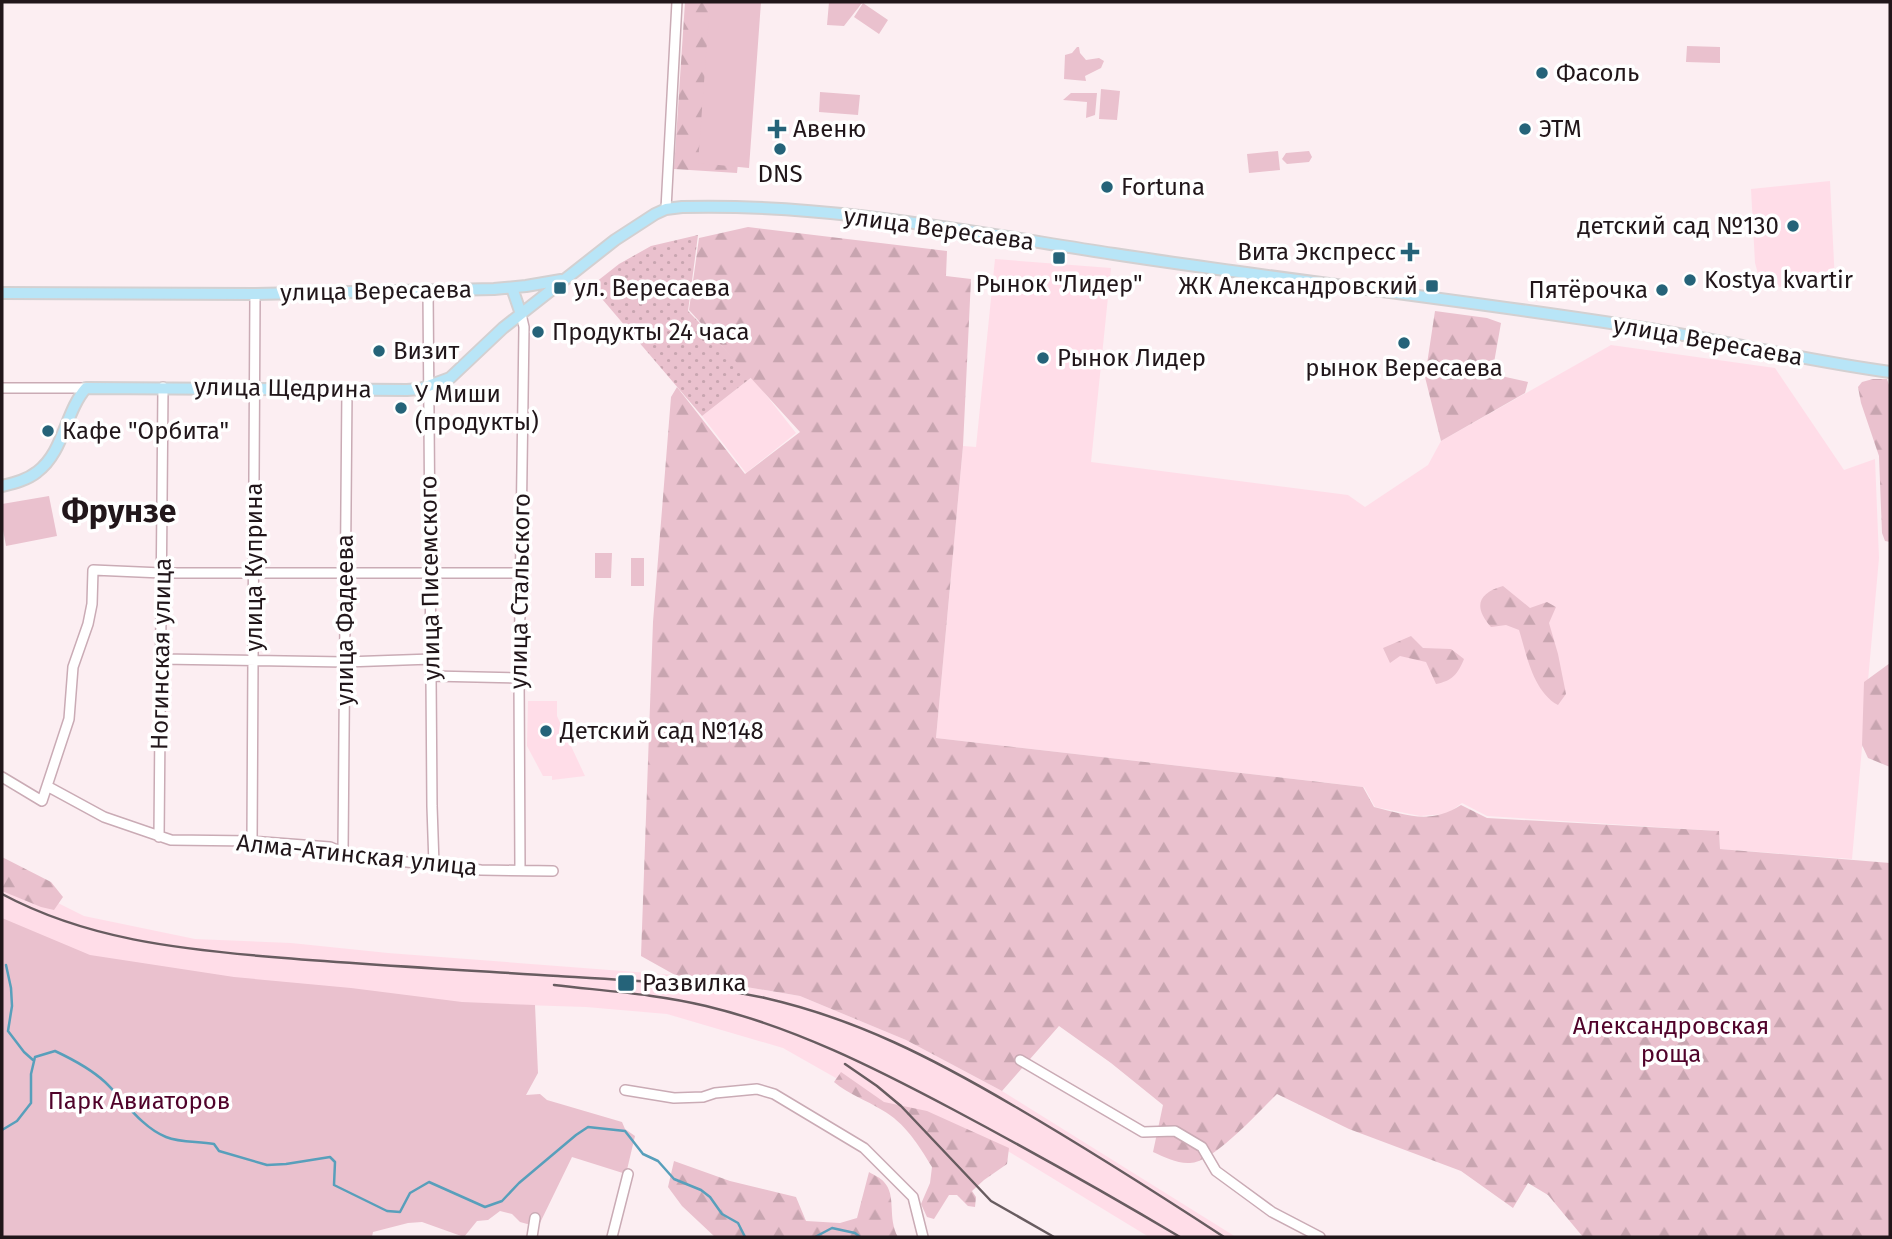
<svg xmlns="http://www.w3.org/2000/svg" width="1892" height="1239" viewBox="0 0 1892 1239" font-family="'Fira Sans',sans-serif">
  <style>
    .built { fill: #ffdde8 }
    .grass { fill: url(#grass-dots) }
    .forest { fill: url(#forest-firs) }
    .park { fill: #eac1ce }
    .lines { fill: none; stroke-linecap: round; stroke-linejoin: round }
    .stream { stroke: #589fbb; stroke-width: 2.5 }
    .minor-casing { stroke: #caabb5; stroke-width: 12 }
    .major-casing { stroke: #d3d0d1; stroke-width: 14 }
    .minor { stroke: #fff; stroke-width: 9 }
    .major { stroke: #b8e5f7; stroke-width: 10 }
    .rail { stroke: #685c60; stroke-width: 2.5 }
    .poi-dot { fill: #256379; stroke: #fff; stroke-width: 2.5 }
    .labels { text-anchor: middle; stroke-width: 7; stroke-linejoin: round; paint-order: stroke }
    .poi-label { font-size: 24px; fill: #21161a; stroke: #fff; text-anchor: start }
    .street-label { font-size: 24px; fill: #21161a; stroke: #fff }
    .park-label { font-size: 24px; fill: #50022a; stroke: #fff }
    .district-label { font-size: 32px; font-weight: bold; fill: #21161a; stroke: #fff }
  </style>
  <defs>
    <pattern id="grass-dots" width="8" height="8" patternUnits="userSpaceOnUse" patternTransform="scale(1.75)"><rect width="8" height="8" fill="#eac1ce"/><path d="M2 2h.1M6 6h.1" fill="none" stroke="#c8a5b0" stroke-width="1.8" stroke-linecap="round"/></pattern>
    <pattern id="forest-firs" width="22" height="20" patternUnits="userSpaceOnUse" patternTransform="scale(1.75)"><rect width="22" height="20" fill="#eac1ce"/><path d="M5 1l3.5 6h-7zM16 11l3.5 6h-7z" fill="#c8a5b0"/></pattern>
  </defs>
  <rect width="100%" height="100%" fill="#fceef2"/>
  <!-- built -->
  <path class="built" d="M1830,181L1835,283L1762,288L1755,263L1751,189Z
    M995,259L1111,268L1091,462L1348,495L1365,507L1428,465L1441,441L1611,345L1775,368L1844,470L1875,459L1879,558L1852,859L1720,849L1719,831L1487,816L1462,803L1447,814L1420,816L1375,807L1364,787L936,738L963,446L976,447Z
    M752,377L796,433L746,473L702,416Z
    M528,701H557V716L585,776L552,780V776H543L527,746Z
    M2,875L84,916L195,939L291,943L388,953L675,975L800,996L906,1040L1002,1091L1236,1237H1149L988,1139L887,1107L783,1048L667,1014L586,1007L378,1000L200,989L2,940Z"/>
  <!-- grass -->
  <path class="grass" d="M698,235L688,311L752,377L702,416L591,286L619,264L651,246Z"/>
  <!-- forest -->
  <path class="forest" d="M685,2H754L737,173L674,169Z
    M748,227L947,251L946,276L971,279L963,446L936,738L1363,787L1374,807C1407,815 1430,825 1461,805L1487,818L1719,831L1720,849L1890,863V1237H1583L1548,1195L1528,1183L1513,1208L1461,1171L1349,1129L1277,1094C1259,1111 1214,1162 1190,1163C1178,1164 1164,1157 1153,1152L1163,1105L1111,1063L1059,1026L1002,1091L906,1040L800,996L675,975L641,956L653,622L671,397L677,387L745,474L800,432L689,310L699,238Z
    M1435,311L1487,318L1501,323L1492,374L1528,382L1525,393L1441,441L1425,377Z
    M1873,379H1887L1890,388V542L1885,541L1882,533L1879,456L1861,403L1858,387L1862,382Z
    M1503,586L1530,608L1547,602L1556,607L1549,623L1558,654L1566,694L1558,705C1533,691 1527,656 1519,630L1506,625L1491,627C1473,607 1478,593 1503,586Z
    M1411,636L1423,648L1451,649L1464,659C1458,674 1452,681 1436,684L1426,662L1400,656L1390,663L1383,648Z
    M1890,663V767L1868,758L1862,745L1864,682Z
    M2,857L51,882L63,897L54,910L41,907L2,891Z
    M841,1072L884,1102L927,1111L1009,1148L1007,1164L984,1180L972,1191L976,1197L975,1207L968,1206L957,1195H949L934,1219L927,1217L921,1204L930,1183L932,1167C918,1144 905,1123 882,1110C866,1100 848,1094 834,1082Z
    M674,1161L730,1181L796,1197L806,1221L840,1223L857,1218L869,1172C874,1175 881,1178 884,1182C897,1196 887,1218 898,1237H715L682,1206L668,1187Z"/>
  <!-- park -->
  <path class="park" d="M710,2H761L749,168L698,163Z
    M829,2L862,3L844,26L827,25Z
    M863,3L888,20L879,34L854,17Z
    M1687,46L1720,47V63L1686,62Z
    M1077,47H1079L1080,53L1086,60L1099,58L1104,61L1101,68L1085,76L1086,81L1064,79L1065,55L1072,53Z
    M1101,89L1120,91L1117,120L1099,119Z
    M820,92L860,95L858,115L819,112Z
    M1071,93H1097L1095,115L1086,118L1087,102L1063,100Z
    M1278,151L1280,170L1249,173L1247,154Z
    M1309,151L1312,157L1309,162L1287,164L1282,159L1286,153Z
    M49,496L57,536L6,546L2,524V504Z
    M595,553H612L611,578H595Z
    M631,558H644V586H631Z
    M2,918L90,955L234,977L351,988L462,1002L535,1005L538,1073L526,1095L540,1094L547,1100L622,1122L625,1129L635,1136L626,1174L572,1157L538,1227L520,1222L512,1214L500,1211L488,1220L477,1221L464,1237L422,1222L408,1223L373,1232L372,1237H2Z"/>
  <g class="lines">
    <!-- stream -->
    <path class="stream" d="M6,965L11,988L12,1006L8,1031L24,1052L33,1060
      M2,1130L17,1121L31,1103V1074L35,1057L55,1051C72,1059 91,1069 105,1082C124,1100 141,1127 166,1137C181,1143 198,1141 214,1144L219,1151L267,1165L286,1164L330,1157L335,1162L334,1185L387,1211L400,1212L410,1193L429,1182L485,1207L502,1201L519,1183L576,1135L588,1127L625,1131L643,1154L658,1161L674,1179L701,1190L710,1197L722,1214L738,1223L745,1237
      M815,1237L832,1228L855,1233L860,1237"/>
    <defs>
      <path id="minor" d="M666,209L677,2
        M428,290L432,806L434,865
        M2,388H86
        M161,659L345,662L432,659
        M432,676L519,678
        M2,777L42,801L69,719L73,667L88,624L92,604L93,570L162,573H520
        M47,786L104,817L171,840L252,841L330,847L351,856L481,870L553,871
        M159,837L163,387
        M252,841L255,294
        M343,851L347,389
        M520,869L519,678L524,327L521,314
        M1020,1060L1143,1132L1175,1131L1202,1147L1216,1171L1272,1212L1320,1237
        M625,1090L674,1098L703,1097L715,1093L757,1089L774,1094L864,1148L913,1197L923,1237
        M532,1237L535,1218
        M612,1237L628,1174"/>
      <path id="major" d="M512,288L521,314
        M2,293L255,294L494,289L526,286L561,280
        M2,486C14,483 27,480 37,472C64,452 65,412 86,388L407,390L420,389L450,378L503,328L615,240L655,214L666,209L682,207C827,203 971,232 1114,254C1290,281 1467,300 1643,328C1726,341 1807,361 1890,372"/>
    </defs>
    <!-- minor casing -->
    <use href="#minor" class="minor-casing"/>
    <!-- major casing -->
    <use href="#major" class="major-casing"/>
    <!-- minor -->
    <use href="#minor" class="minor"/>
    <!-- major -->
    <use href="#major" class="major"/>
    <!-- rail -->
    <path class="rail" d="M2,894C86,939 178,949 272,957C367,965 462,970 558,976C627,980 697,983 765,998C857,1019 934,1059 1014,1106C1086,1148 1155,1192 1224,1237
      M554,985C605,991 657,994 706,1006C794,1027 875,1068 954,1110C1031,1151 1106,1193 1180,1237
      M845,1064L877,1086L901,1106L991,1201L1054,1237"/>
  </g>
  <!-- markers -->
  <g class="poi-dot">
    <circle cx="1542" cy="73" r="7"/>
    <path d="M773.5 118.5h7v7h7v7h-7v7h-7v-7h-7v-7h7z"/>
    <circle cx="1525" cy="129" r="7"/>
    <circle cx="780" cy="149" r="7"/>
    <circle cx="1107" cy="187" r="7"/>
    <circle cx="1793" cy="226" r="7"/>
    <path d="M1406.5 241.5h7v7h7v7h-7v7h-7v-7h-7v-7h7z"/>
    <rect x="1052" y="251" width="14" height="14" rx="3.5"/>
    <circle cx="1690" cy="280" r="7"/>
    <rect x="1425" y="279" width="14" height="14" rx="3.5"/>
    <rect x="553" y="281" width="14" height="14" rx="3.5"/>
    <circle cx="1662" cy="290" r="7"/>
    <circle cx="538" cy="332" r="7"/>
    <circle cx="1404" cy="343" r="7"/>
    <circle cx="379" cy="351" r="7"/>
    <circle cx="1043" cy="358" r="7"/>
    <circle cx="401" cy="408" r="7"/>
    <circle cx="48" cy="431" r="7"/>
    <circle cx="546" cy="731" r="7"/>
    <rect x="617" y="974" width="18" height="18" rx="3.5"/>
  </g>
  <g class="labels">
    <!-- poi labels -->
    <g class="poi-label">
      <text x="1556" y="81">Фасоль</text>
      <text x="793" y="137">Авеню</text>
      <text x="1539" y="137">ЭТМ</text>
      <text x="780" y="182" text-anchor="middle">DNS</text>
      <text x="1121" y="195">Fortuna</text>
      <text x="1779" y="234" text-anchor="end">детский сад №130</text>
      <text x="1396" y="260" text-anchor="end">Вита Экспресс</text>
      <text x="1704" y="288">Kostya kvartir</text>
      <text x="1059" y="292" text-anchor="middle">Рынок "Лидер"</text>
      <text x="1418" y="294" text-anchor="end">ЖК Александровский</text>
      <text x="574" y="296">ул. Вересаева</text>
      <text x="1648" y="298" text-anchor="end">Пятёрочка</text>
      <text x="552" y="340">Продукты 24 часа</text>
      <text x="393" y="359">Визит</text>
      <text x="1057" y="366">Рынок Лидер</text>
      <text x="1404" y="376" text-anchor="middle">рынок Вересаева</text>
      <text x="415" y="402">У Миши<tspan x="415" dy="28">(продукты)</tspan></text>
      <text x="62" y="439">Кафе "Орбита"</text>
      <text x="560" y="739">Детский сад №148</text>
      <text x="642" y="991">Развилка</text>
    </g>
    <!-- street labels -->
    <g class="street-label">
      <text transform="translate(939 229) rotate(8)" y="8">улица Вересаева</text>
      <text transform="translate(376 291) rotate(-1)" y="8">улица Вересаева</text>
      <text transform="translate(1708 341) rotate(10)" y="8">улица Вересаева</text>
      <text transform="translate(283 388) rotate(1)" y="8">улица Щедрина</text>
      <text transform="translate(254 567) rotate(-90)" y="8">улица Куприна</text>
      <text transform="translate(430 578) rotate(-91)" y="8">улица Писемского</text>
      <text transform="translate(520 591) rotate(-89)" y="8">улица Стальского</text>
      <text transform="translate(345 620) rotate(-90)" y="8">улица Фадеева</text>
      <text transform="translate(161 654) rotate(-89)" y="8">Ногинская улица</text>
      <text transform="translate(357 855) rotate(6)" y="8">Алма-Атинская улица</text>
    </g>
    <!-- park labels -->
    <g class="park-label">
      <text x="1671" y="1034">Александровская<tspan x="1671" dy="28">роща</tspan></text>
      <text x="139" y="1109">Парк Авиаторов</text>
    </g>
    <!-- district labels -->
    <g class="district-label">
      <text x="119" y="522">Фрунзе</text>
    </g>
  </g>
  <!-- border -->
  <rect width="1892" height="1239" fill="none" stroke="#21161a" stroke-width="7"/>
</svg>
